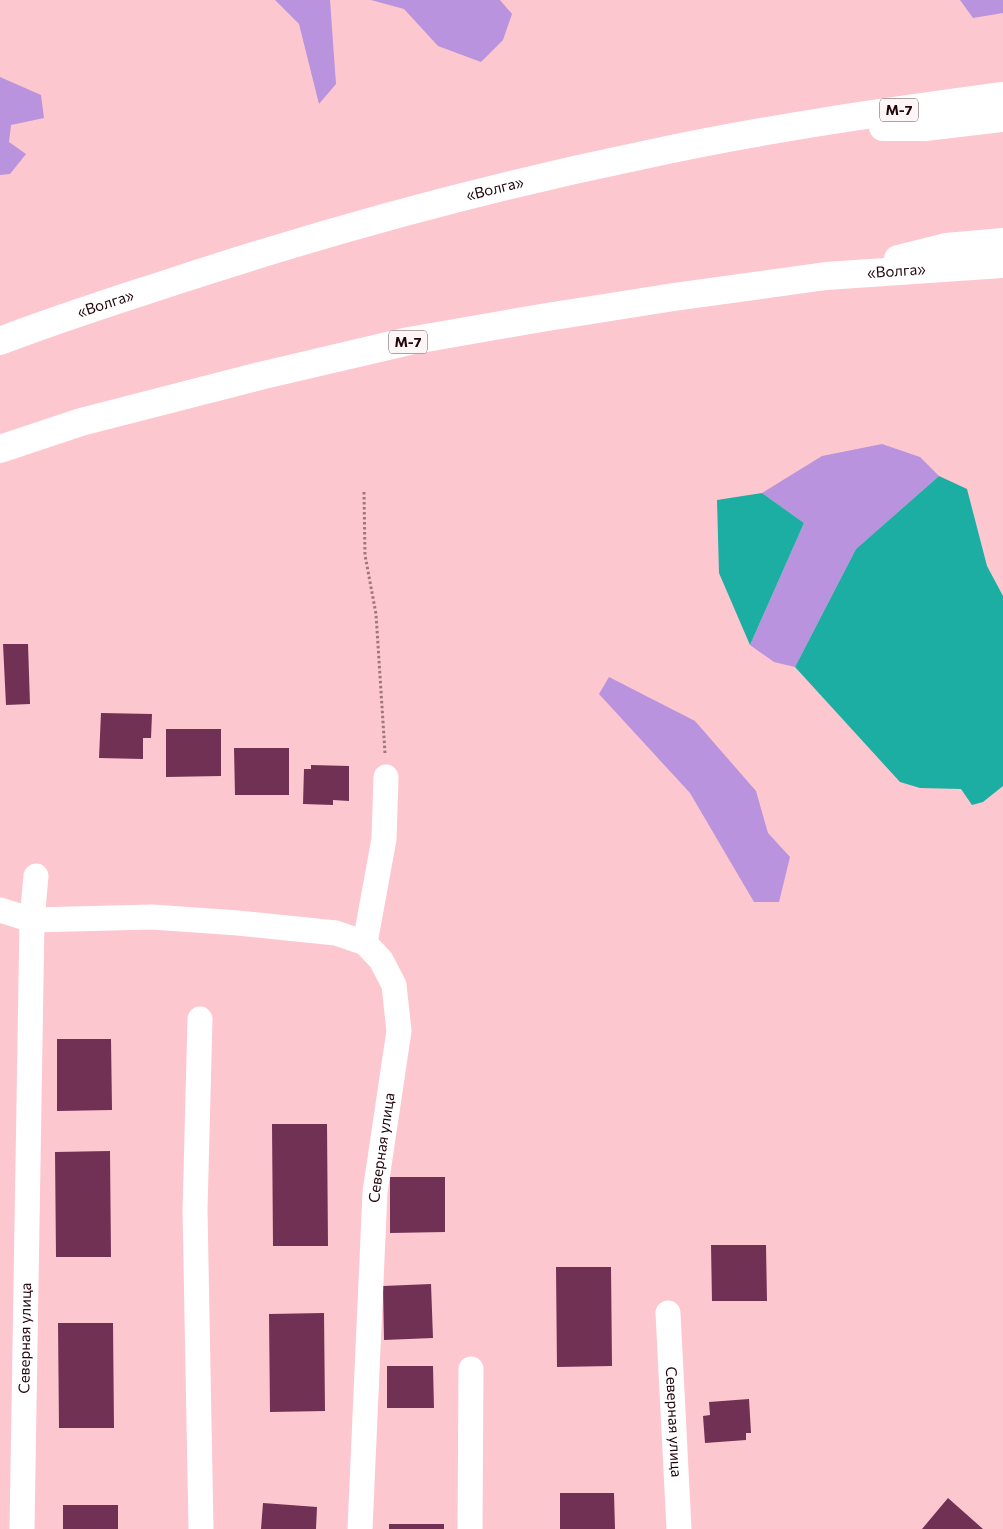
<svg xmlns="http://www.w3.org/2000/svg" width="1003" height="1529" viewBox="0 0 1003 1529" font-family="Commissioner,sans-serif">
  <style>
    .forest { fill: #b993dd }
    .water { fill: #1cada3 }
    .building { fill: #713155 }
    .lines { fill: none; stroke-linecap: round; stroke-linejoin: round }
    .path { stroke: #a0767d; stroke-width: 3; stroke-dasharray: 2.5 2.5; stroke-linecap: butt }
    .minor { stroke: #fff; stroke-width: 25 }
    .highway { stroke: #fff; stroke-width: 28 }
    .labels { text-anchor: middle; stroke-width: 5; stroke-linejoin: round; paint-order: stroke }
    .shield { fill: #fef5f6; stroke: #634d52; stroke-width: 1 }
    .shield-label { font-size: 14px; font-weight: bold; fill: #21050c }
    .street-label { font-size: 15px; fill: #21050c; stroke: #fef5f6 }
  </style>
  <rect width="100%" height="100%" fill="#fcc7cf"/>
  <!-- forest -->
  <path class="forest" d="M275,0H330L336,84L319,104L299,24Z
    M371,0H500L512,14L503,40L481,62L438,46L404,9Z
    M960,0H1003V13L973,18Z
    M0,77L41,95L44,118L11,125L9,142L26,154L10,174L0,175Z
    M882,444L920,457L939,476L856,549L795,667L774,662L750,645L804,523L762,493L822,456Z
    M609,677L695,721L756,791L768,833L790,857L779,902H754L690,793L599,694Z"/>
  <!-- water -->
  <path class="water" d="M939,476L967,489L987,566L1003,596V786L983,802L972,805L961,789L920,788L900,782L795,667L856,549Z
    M762,493L804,523L750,645L719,573L717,500Z"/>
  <!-- building -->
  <path class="building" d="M3,644H28L30,704L6,705Z
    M101,713L152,714L151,738H143V759L99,758Z
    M166,729H221V776L166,777Z
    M234,748H289V795H235Z
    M311,765L349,766V801L333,800V805L303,804L304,769H311Z
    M57,1039H111L112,1110L57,1111Z
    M272,1124H327L328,1246H273Z
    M110,1151L111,1257H56L55,1152Z
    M390,1177H445V1232L390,1233Z
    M711,1245H766L767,1301H712Z
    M556,1267H611L612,1366L557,1367Z
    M431,1284L433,1338L384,1340L383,1286Z
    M324,1313L325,1411L270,1412L269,1314Z
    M58,1323H113L114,1428H59Z
    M387,1366H433L434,1408H387Z
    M749,1399L751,1433H746V1440L705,1443L703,1416L710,1415L709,1402Z
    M560,1493H614L615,1529H560Z
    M948,1498L983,1529H922Z
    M263,1503L317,1507L316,1529H261Z
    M63,1505H118V1529H63Z
    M389,1524H444V1529H389Z"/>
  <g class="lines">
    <!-- path -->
    <path class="path" d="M364,492L365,555L376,614L385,753"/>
    <!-- minor -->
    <g class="minor">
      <path d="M0,910L32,920L152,917L238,923L336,933L365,943"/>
      <path d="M200,1019L195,1210L201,1529"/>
      <path id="s1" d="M668,1313L679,1529"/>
      <path id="s2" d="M22,1529L32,920L36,876"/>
      <path id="s3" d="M360,1529L375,1192L399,1031L394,985L381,960L365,943L384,839L386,777"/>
      <path d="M470,1529L471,1369"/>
    </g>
    <!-- highway -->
    <g class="highway">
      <path d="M883,127H925L1003,118"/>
      <path d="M898,259L946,247L1003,242"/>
      <path id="s4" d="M0,341C57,319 114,301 172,282C327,231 484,188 644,155C762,129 883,112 1003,96"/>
      <path id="s5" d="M0,449L81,422L264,375L409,341L541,318L674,297L826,276L1003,264"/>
    </g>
  </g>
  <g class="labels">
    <!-- shield labels -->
    <g class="shield">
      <rect x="880" y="98.5" width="38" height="23" rx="4"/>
      <rect x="389" y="330.5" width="38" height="23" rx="4"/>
    </g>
    <g class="shield-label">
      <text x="899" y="115">М-7</text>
      <text x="408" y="347">М-7</text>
    </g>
    <!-- street labels -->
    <g class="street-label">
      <text dy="5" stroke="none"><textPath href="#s4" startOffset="518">«Волга»</textPath></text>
      <text dy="5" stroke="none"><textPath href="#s5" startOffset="916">«Волга»</textPath></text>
      <text dy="5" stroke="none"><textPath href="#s4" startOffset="112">«Волга»</textPath></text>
      <text dy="5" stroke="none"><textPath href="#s3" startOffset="382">Северная улица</textPath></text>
      <text dy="5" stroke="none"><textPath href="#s2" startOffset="191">Северная улица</textPath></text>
      <text dy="5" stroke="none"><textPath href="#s1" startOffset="109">Северная улица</textPath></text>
    </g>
  </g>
</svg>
